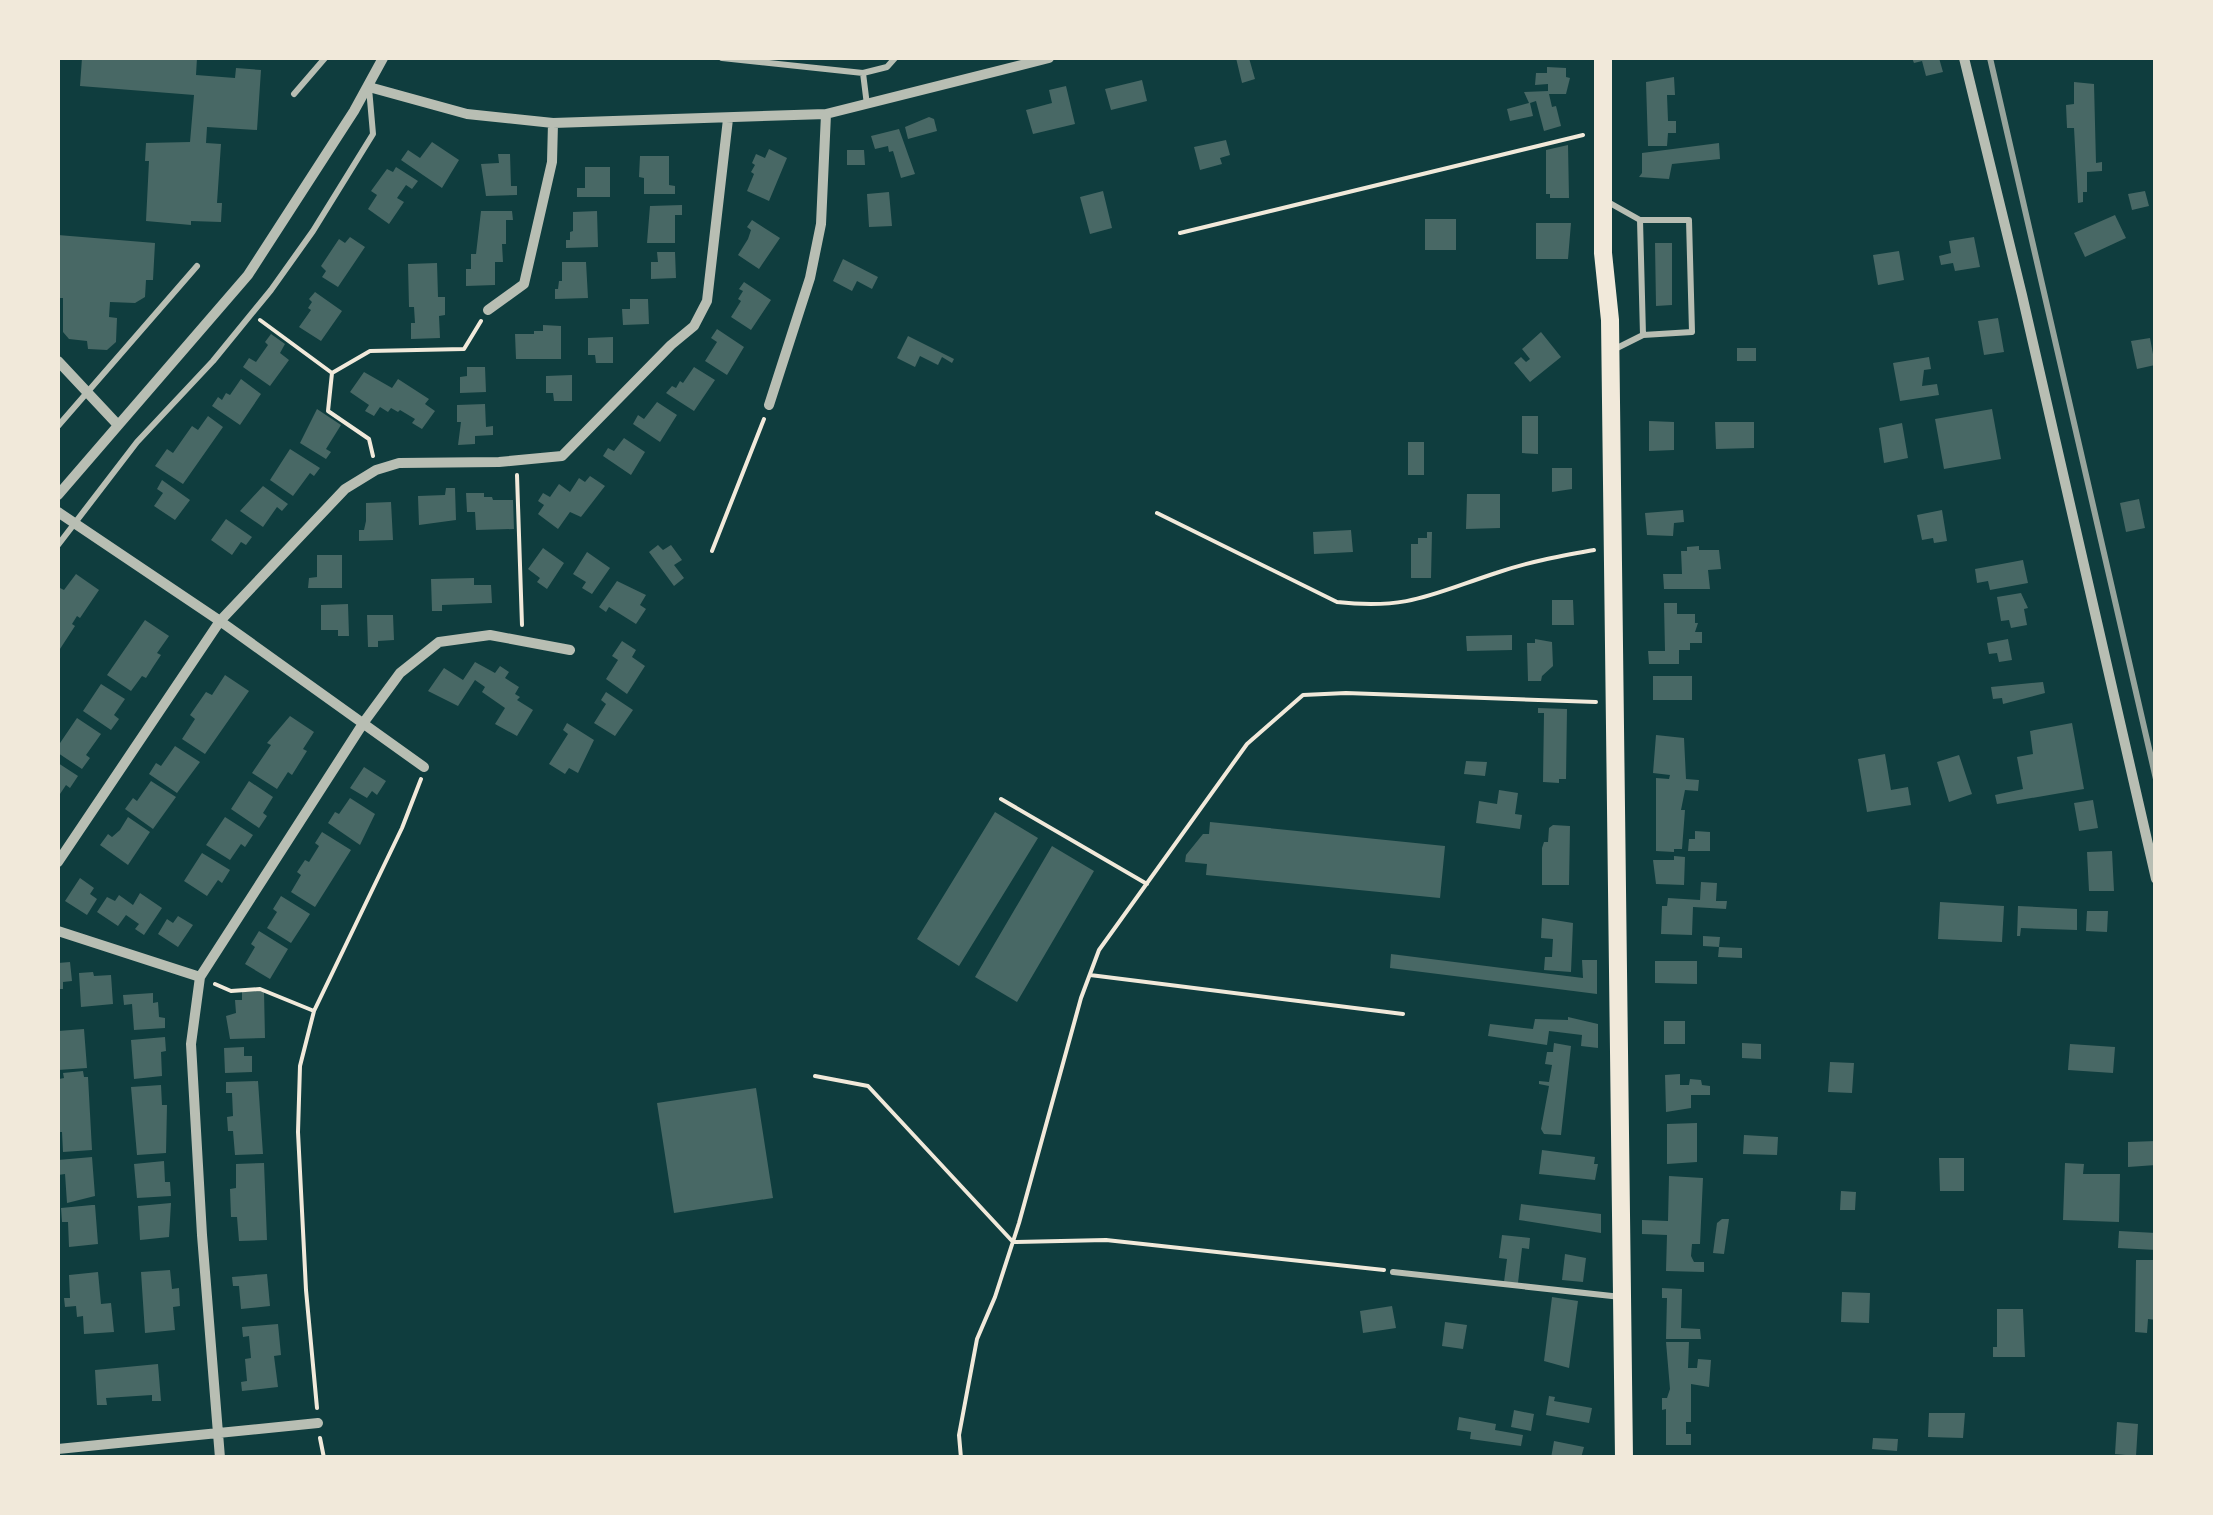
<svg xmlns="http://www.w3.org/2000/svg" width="2213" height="1515" viewBox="0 0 2213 1515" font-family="'Exo 2',sans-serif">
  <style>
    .building { fill: #486865 }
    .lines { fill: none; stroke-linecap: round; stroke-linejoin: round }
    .path { stroke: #f1e9da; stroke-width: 4 }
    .service { stroke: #b8beb3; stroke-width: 6 }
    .minor { stroke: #b8beb3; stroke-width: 10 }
    .primary { stroke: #f1e9da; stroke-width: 18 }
    .rail { stroke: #97a49c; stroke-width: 6 }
  </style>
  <rect width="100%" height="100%" fill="#0f3d3e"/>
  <!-- building -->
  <path class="building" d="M82,58H197L196,75L235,78L236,68L261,70L257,130L207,127L206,143L221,144L217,203H222L221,222L191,221V225L146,221L149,161H145L146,143L190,142L194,95L80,86Z
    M1236,58H1249L1255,79L1242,83Z
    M1912,58H1939L1943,72L1926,76L1922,61L1914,63Z
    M1547,67L1566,68V77L1570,78L1566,94H1549L1552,107L1556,106L1561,126L1544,131L1536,101L1530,103L1533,116L1510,121L1507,109L1529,103L1524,92L1548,91V84L1535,85L1536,73H1547Z
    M1674,77L1675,95H1667L1668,121H1676V133H1668L1667,146H1648L1646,82Z
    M1142,80L1147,101L1111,110L1105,89Z
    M2074,82L2094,84L2096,163L2102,162V171L2087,172V192H2083V202L2078,203L2074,128H2067L2066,105L2074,104Z
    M1066,86L1075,124L1033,134L1026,110L1052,103L1049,90Z
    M929,117L934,119L937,131L908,139L905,127Z
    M899,129L915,174L901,178L893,151L889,152L888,146L875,149L871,136Z
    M1226,140L1230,155L1220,158L1222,164L1200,170L1194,147Z
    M432,142L459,160L442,188L401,160L408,150L420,158Z
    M1719,143L1720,159L1672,164L1669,179L1639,177L1642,173V153Z
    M1568,145L1569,198H1550V194H1546V150Z
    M769,149L787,158L769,201L747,191L754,174L751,172L755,165L752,163L756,154L765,158Z
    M847,150H864L865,165H847Z
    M498,154H510L511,186H517V195L486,196L481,164L499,163Z
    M640,156H669V185L675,186V194H644V178L639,177Z
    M396,167L418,181L412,189L406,185L397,198L404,202L389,224L368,209L377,195L371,191L387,169L393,172Z
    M585,167H610V197H577V188H585Z
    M1103,191L1112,228L1090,234L1080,197Z
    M2145,191L2149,206L2132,210L2128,194Z
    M889,192L892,226L869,227L867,194Z
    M682,205V215H675V243H647L650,206Z
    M481,211H512L513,220H506V244H502L503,262H495V285L466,286V269H471V254H476Z
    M597,211L598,247L566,248V240H570V232L573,231V212Z
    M2115,215L2126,238L2085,257L2074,233Z
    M1425,219H1456V250H1425Z
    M752,220L780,238L759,269L738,255L748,239L751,230L747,227Z
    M1536,223H1571L1568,259H1536Z
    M58,235L155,243L153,280H146L145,297L135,303L110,302L109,317L117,318L116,342L107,350L88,349L87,341L69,339L63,332V298H58Z
    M350,237L365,247L338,287L322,277L326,271L321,266L339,239L345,243Z
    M1974,237L1980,267L1955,271L1953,263L1941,265L1939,256L1951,253L1949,241Z
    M1655,243H1672V305L1656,306Z
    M1899,251L1904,280L1878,285L1873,255Z
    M657,252H675L676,278L651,279V262H658Z
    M843,259L878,277L872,289L857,281L852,291L833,281Z
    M562,262H586L588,298L555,299V289H558L559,281H562Z
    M437,263L438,297H445V315L439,316L440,338L411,339V323H415L414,307H409L408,264Z
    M744,282L771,300L751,330L731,317L741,301L738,299L743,291L739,289Z
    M315,292L342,311L321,341L299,327L311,310L308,308L312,302L309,299Z
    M630,299H648L649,324L623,325L622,309H630Z
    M1998,318L2004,352L1984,355L1978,321Z
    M543,325L561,326V359H516L515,334H534V331H543Z
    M717,329L744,347L727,375L705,361L717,342L711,338Z
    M1541,332L1561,357L1530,382L1514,363L1521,357L1526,362L1530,359L1522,349Z
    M271,334L285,344L280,353L289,360L270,386L243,367L249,358L256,362L268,345L265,342Z
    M908,336L954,359L952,363L942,357L938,365L920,356L915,367L897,358Z
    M613,337V363H596L595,355H588V338Z
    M2150,338L2155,365L2137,369L2131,341Z
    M1737,348H1756V361H1737Z
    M1929,357L1931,369L1924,370L1922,386L1937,384L1939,395L1900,401L1893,363Z
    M467,367H485L486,392L460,393V377L467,376Z
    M694,367L715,380L694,411L666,393L672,386L676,388L680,381L683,383Z
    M364,372L392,388L398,379L429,399L425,404L435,411L422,429L412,423L415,419L400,410L398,412L391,408L388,412L380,407L374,416L365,411L369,405L350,392Z
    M572,375V401H554L553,393H546V376Z
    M241,379L261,394L240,425L212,406L218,397L222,400L226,393L230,395Z
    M657,402L677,415L660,442L633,424L638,415L644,419Z
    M485,404L486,427L493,426V435L475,436V444L458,445L461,422H457V405Z
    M317,409L341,425L326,449L331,452L326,459L300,443Z
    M1992,409L2001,459L1944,469L1935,419Z
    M208,416L223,427L183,484L155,466L167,449L173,453L192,426L198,430Z
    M1522,416H1538V454L1522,453Z
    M1649,421L1674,422V450L1649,451Z
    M1715,422H1754V448L1716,449Z
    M1902,423L1908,458L1884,463L1879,428Z
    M624,438L645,452L631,475L603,456L608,448L614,451Z
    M1408,442H1424V475H1408Z
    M290,449L320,468L314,476L310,473L293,496L270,480Z
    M1552,468H1572V489L1552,492Z
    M590,476L605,486L581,517L570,512L558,529L538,514L544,505L538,501L543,493L550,497L559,484L570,492L579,478L585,482Z
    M162,480L190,500L175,520L154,506L163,493L157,489Z
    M263,486L288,504L282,511L277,507L263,527L240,511Z
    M446,488H455L456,520L419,525L418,496L445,495Z
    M466,493H484V497H492L493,500H513L514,529L476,530L475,512H467Z
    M1467,494H1500V528L1466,529Z
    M2139,499L2145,528L2126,532L2120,503Z
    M391,502L393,540L359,541V530H364L366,521V503Z
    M1683,510L1684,522L1674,523L1673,536L1647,535L1645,513Z
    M1942,510L1947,541L1934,543L1933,538L1922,540L1917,515Z
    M226,519L252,537L246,545L241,542L232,555L211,540Z
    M1351,530L1353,552L1314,554L1313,532Z
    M1427,532H1432L1431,578H1411V544H1418V538H1427Z
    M658,545L663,550L671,545L682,560L674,565L684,578L674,586L649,552Z
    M1699,546V550H1719L1721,569L1708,570L1710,589H1664L1663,574H1682L1681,551H1687V547Z
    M543,548L564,563L547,589L537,582L540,578L528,569Z
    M587,552L610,568L592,594L582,588L586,582L573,574Z
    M317,555H342V588H308L309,578L317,577Z
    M2023,560L2028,583L1990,590L1988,581L1977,583L1975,569Z
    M76,574L99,590L80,618L77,616L72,624L75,626L58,652V592L60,588L64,590Z
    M474,578V585H491L492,603L442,605V611H432L431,579Z
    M617,581L646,595L640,605L646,609L636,624L609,607L606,612L599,607Z
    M2021,593L2028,608L2024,609L2027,625L2011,628L2009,620L2001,621L1997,597Z
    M1552,600H1573L1574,625H1552Z
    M1664,603H1677V614H1695V623H1698L1695,632H1702V643H1690V650H1679V664H1649L1648,651H1665Z
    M348,604L349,636H338V630H321V605Z
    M367,615H393L394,640L378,641V647H368Z
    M145,620L169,636L157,653L161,655L153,667L146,678L142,676L131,691L107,675Z
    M1512,635V650L1467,651L1466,636Z
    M1535,639L1552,642L1553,666L1542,676L1541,681H1528L1527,643H1535Z
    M2008,639L2012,660L1999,662L1997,653L1989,654L1987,643Z
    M622,641L636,650L632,657L645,666L627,694L606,679L618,660L612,656Z
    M475,662L495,673L500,666L509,672L505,678L519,687L515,694L520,697L517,700L533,710L517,736L495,724L505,708L482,692L485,687L475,680L458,706L428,691L444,668L463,680Z
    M225,675L249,691L205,754L182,739L195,719L190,715L206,692L212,695Z
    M1653,676H1692V700H1653Z
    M2043,682L2045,693L2003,704L2002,698L1993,699L1991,687Z
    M101,684L125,699L114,715L119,719L111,730L83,711Z
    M606,692L633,710L615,736L594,723L606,704L601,700Z
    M1538,708L1567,709L1566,779H1559V783L1543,782L1544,713H1538Z
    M290,716L314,732L303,749L307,751L292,775L288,772L277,789L252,773L271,745L267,743Z
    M77,718L101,734L86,755L90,758L82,769L58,753V746Z
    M567,723L594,740L578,773L569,768L565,774L549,764L568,734L563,730Z
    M2072,723L2084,789L1997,804L1995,795L2023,789L2017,757L2033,754L2030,731Z
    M1656,735L1684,738L1686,779L1699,780L1698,791L1685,790L1681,810H1685L1682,849H1674V852L1656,851V778L1669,779L1670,775L1653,773Z
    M175,746L200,762L177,793L149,774L156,763L161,766Z
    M1885,754L1891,790L1908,787L1911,805L1867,812L1858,759Z
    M1959,755L1972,794L1949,802L1937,762Z
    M1466,761L1487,762L1485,776L1464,774Z
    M58,763L78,776L70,788L66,785L58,797Z
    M364,767L386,781L377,795L372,791L367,798L350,788Z
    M151,781L176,797L153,829L125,809L133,798L137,801Z
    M249,781L273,797L263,813L267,816L259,828L231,809Z
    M1499,790L1518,793L1515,814L1522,815L1520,829L1476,823L1479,801L1497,804Z
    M350,798L375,814L360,845L328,823L335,812L339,814Z
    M2093,800L2098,828L2079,831L2074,803Z
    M995,812L1038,838L959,966L917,939Z
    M128,817L150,832L128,865L100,845L108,834L112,837L120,830Z
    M225,817L253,835L245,847L241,844L230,860L206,845Z
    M1210,822L1445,846L1440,898L1206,875L1207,864L1185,862L1186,855L1203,834H1209Z
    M1553,825L1570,826L1569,885H1542V848L1544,842H1548L1549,828Z
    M1695,831L1710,832V851H1688L1689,839H1695Z
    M322,832L351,850L315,907L291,892L301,875L297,872L305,860L309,862L319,846L315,843Z
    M1052,846L1094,871L1017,1002L975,977Z
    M2112,851L2114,891H2089L2087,852Z
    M202,853L230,870L222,883L218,880L207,896L184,881Z
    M1674,856L1685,857L1684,885L1656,884L1653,860H1674Z
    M80,878L94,888L90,894L97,899L87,915L65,901Z
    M1701,882L1717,883L1716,901H1727L1726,909L1693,907L1692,935L1661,934L1662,906H1667L1668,898L1700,900Z
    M140,893L162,908L144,935L135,929L139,924L126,915L118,926L97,912L107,897L115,901L119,895L133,905Z
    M281,896L310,914L291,943L267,928L277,912L273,909Z
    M1940,902L2004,906L2002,942L1938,939Z
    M2018,906L2077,909V930L2021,928L2020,936H2017Z
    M2087,911H2108L2107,932L2086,931Z
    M178,916L193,925L178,947L158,934L167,919L173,923Z
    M1542,918L1573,923L1571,972L1544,970L1545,957H1552L1553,939L1541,938Z
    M259,931L288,949L270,979L245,964L255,947L251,944Z
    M1703,936L1720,937L1719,947L1742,948V958L1718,957L1719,947L1703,946Z
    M1391,954L1583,978L1582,960H1597V994L1390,968Z
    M1655,961H1697V984L1655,983Z
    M70,962L72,981L63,982V989H58V963Z
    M93,972L94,976L111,975L113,1004L81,1007L79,973Z
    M264,991L265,1038L230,1039L226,1016L236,1013L235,1000H242V992Z
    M153,993V1003L158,1002L159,1017L165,1018V1028L134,1030L132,1004L124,1005L123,995Z
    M1568,1017L1598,1024V1048L1581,1046L1582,1035L1549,1031L1547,1045L1488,1036L1490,1024L1533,1029L1535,1019L1568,1020Z
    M1664,1021H1685V1044H1664Z
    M84,1029L87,1068L58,1070V1031Z
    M165,1037L166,1051L161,1052L162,1076L134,1079L131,1040Z
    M1554,1043L1571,1046L1561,1135L1544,1134L1541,1129L1549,1086L1539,1084V1081L1549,1082L1552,1065L1545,1064L1547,1052H1553Z
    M1742,1043L1761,1044V1059L1742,1058Z
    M2070,1044L2115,1047L2113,1073L2068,1070Z
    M244,1047V1056H252V1072L225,1073L224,1048Z
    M1830,1062L1854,1063L1852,1093L1828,1092Z
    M83,1071L84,1077H88L92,1150L63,1152L62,1132H58L59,1079L64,1078L63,1073Z
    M1680,1074V1085H1689L1690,1079L1701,1080L1702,1085L1710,1086V1095H1691V1108L1666,1112L1665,1075Z
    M258,1081L263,1154L235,1155L233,1131H228L227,1117L233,1116L232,1093H226V1082Z
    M161,1085L162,1105H167L166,1153L137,1155L131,1087Z
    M756,1088L773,1198L674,1213L657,1103Z
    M1697,1123V1162L1667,1164V1124Z
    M1744,1135L1778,1137L1777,1155L1743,1154Z
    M2156,1141V1165L2128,1167V1142Z
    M1542,1150L1595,1157L1594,1164H1598L1595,1180L1539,1174Z
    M92,1157L95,1196L67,1203L65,1174L58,1175V1160Z
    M1939,1158H1964V1191H1940Z
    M164,1161L165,1182H170L171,1196L137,1198L134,1164Z
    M264,1163L267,1240L239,1241L237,1217H231L230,1189L236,1188V1164Z
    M2065,1163L2084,1164L2083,1174H2120L2119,1222L2063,1220Z
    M1669,1176L1703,1178L1700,1244H1692L1691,1256L1694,1262H1704V1272L1666,1271L1667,1235L1642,1234V1220L1668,1221Z
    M1841,1191L1856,1192L1855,1210H1840Z
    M171,1203L169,1237L140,1240L138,1206Z
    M1521,1204L1601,1214V1233L1519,1220Z
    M92,1205H95L98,1244L69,1247L68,1222H62L61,1208Z
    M1722,1219H1729L1724,1254L1713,1253L1717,1223Z
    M2119,1231L2156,1233V1250L2118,1248Z
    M1502,1235L1530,1238L1529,1249L1522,1248L1518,1283L1504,1282L1507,1259L1499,1258Z
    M1565,1254L1586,1258L1583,1282L1562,1280Z
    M2136,1260H2156V1320L2148,1319L2147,1333L2135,1332Z
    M170,1270L172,1289L179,1288L180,1306L173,1307L175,1330L145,1333L141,1272Z
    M98,1272L101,1304L111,1303L114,1332L84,1334L83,1316L77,1317L76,1306L65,1307L64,1298H70L69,1275Z
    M267,1274L270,1306L241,1309L239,1286H233L232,1277Z
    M1662,1288L1682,1289L1681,1328L1700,1329L1701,1339H1666L1667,1298H1662Z
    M1842,1292L1870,1293L1869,1323L1841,1322Z
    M1552,1297L1578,1301L1569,1368L1544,1361Z
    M1392,1306L1396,1328L1363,1333L1360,1311Z
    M1997,1309H2023L2025,1357H1993V1347H1997Z
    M1445,1322L1467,1325L1463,1349L1442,1346Z
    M278,1324L281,1355L274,1356L278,1387L242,1391L241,1382L247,1381L245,1359L251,1358L249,1336L243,1337L242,1327Z
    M1666,1342H1689L1688,1368H1697L1698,1359L1711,1360L1709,1387L1691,1384V1422H1686V1434H1691V1445H1666V1409L1662,1410V1398H1667L1670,1389Z
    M158,1364L161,1401H152V1395L106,1398L107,1405H97L95,1370Z
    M1549,1396L1555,1397L1554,1401L1592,1408L1589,1423L1546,1415Z
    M1514,1410L1534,1414L1531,1431L1511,1427Z
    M1929,1413H1965L1963,1438L1928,1437Z
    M1459,1417L1496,1424L1495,1430L1523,1435L1521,1446L1470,1439L1471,1432L1457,1430Z
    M2117,1422L2138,1424L2136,1456L2115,1454Z
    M1873,1438L1898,1439L1897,1451L1872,1449Z
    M1554,1441L1584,1447L1581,1458H1551Z"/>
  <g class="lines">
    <!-- path -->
    <path class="path" d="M1180,233L1583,135
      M260,320L332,373L328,411L369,439L373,456
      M332,373L370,351L464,349L481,321
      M517,475L522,625
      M1157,513L1337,602C1408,610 1432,594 1496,573C1527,562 1561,556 1594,550
      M712,551L764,419
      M1001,799L1147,884
      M1090,975L1403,1014
      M215,984L231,991L260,989L314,1011
      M815,1076L868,1086L1013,1242L1106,1240L1384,1270
      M317,1408L306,1290L298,1132L300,1066L314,1011L402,828L421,779
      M320,1438L324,1458
      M961,1458L959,1435L977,1339L995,1297L1019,1223L1081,998L1099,950L1247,744L1303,695L1346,693L1596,702"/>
    <!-- service -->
    <path class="service" d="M722,58L863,73
      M294,94L325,58
      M867,105L863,73L887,67L895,58
      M1608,202L1640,220L1643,335L1611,351
      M1640,220H1689L1692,332L1643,335
      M58,426L197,266
      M58,545L137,442L213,361L271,290L313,231L373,134L369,88
      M1393,1272L1621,1297"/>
    <!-- minor -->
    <path class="minor" d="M1964,58L2022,295L2156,879
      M369,87L467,114L553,123L826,114L1049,58
      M488,310L524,284L552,162L553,123
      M58,361L117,424
      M769,405L810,278L821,224L826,114
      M58,495L248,275L354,111L383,58
      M58,512L220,621L424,767
      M58,862L220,621L345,489L376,470L399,463L499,462L562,456L671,345L694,326L707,301L728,119
      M58,931L200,977
      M58,1449L318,1423
      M220,1458L202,1235L191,1044L200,977L364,722L400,673L439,642L490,635L570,650"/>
    <!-- primary -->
    <path class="primary" d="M1603,58V253L1610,320L1624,1458"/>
    <!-- rail -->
    <path class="rail" d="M1990,58L2156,779"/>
  </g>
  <!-- border -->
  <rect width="2213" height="1515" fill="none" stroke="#f1e9da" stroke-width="120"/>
</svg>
